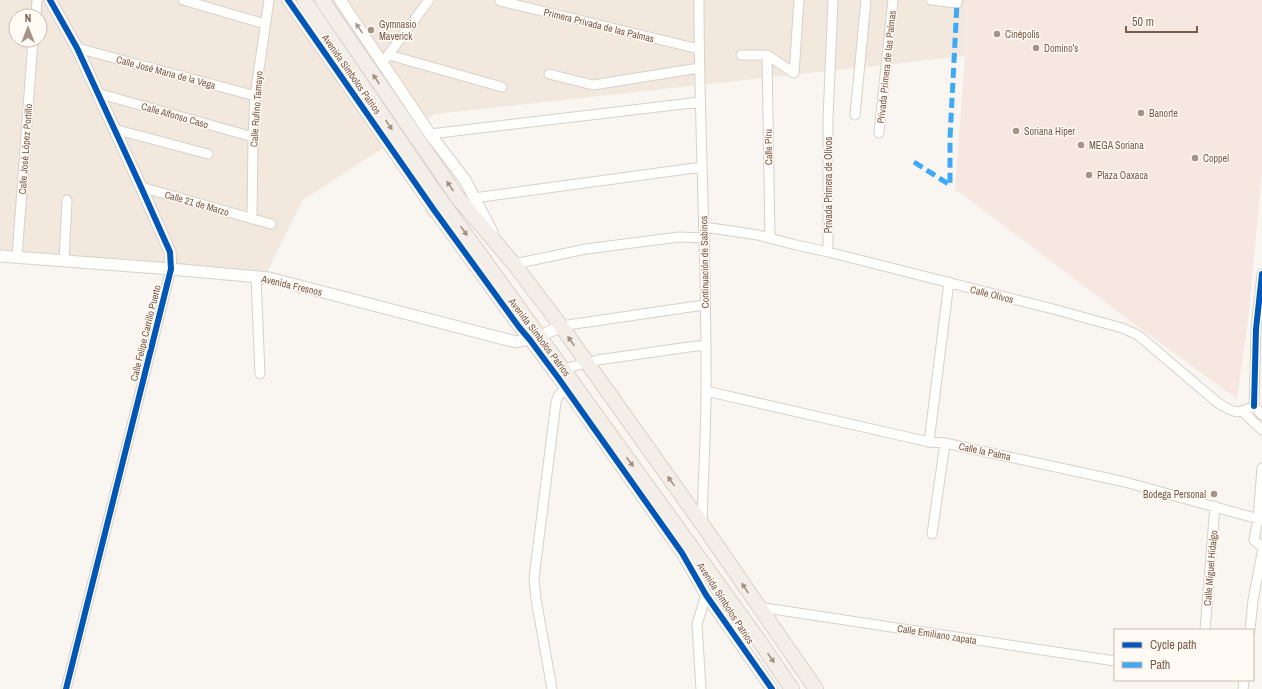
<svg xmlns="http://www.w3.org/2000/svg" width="1262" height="689" viewBox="0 0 1262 689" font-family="'Archivo Narrow',sans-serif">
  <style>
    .residential { fill: #f2e8de; fill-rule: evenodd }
    .commercial { fill: #f6e8e1 }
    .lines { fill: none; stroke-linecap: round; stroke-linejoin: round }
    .minor-casing { stroke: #d7d1cb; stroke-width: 11 }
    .tertiary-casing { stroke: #d7d1cb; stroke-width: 13 }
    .primary-casing { stroke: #dad1cc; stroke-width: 16 }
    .minor { stroke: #fefefd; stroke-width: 9 }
    .tertiary { stroke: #fefefd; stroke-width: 11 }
    .primary { stroke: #f3eee8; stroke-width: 14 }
    .quiet { stroke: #3fa9f5; stroke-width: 5; stroke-dasharray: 10 5; stroke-linecap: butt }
    .cycleway-casing { stroke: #fffaf3; stroke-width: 8 }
    .cycleway { stroke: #0057b8; stroke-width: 6 }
    .oneway { fill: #a8958b }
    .oneway2 { fill: #a48f83 }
    .poi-dot { fill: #a69286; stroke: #fffaf3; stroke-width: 1.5 }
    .labels { text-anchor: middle; stroke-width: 3; stroke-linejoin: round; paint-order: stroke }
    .poi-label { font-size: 10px; fill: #7a5c4d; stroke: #fffaf3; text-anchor: start }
    .street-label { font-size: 10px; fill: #7a5c4d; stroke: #fffaf3 }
  </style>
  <rect width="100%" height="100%" fill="#f9f5f0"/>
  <!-- residential -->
  <path class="residential" d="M0,0H967L965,56L435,114L303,200L267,272L0,252ZM16,16H40V40H16Z"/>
  <!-- commercial -->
  <path class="commercial" d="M967,0H1262V172L1248,320L1237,399L1137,326L955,189L965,56Z"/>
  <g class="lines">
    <defs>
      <path id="minor" d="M183,0L265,24
        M699,0C699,130 707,261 706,391C706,435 703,480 702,524
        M931,0L957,3V0
        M500,1L699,49
        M36,16L37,0
        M77,48L255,96
        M389,55L502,87
        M741,55H767L794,73L799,0
        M767,55L770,238
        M386,58L429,0
        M549,74L593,85L699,68
        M97,93L253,137
        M855,115L866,0
        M114,129L208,154
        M879,133L893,0
        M430,134L700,102
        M141,187L271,224
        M474,198L702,167
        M252,219L253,137L255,96L269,0
        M704,227L758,235L796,245L828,252L1057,310L1122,328L1138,335L1218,403C1235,413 1236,415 1254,406
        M828,252V119L833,0
        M17,257L33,40
        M64,261L67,200
        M514,264L586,249L679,237L704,238
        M256,277L260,374
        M561,326L697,306H704
        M563,369L598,360L696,346H705
        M706,391L929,442L945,443L1125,482L1262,520
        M1254,406L1256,329L1262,274
        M1254,406L1262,415
        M1242,411L1262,430
        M929,442L949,282
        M1262,468L1258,519L1254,540L1262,547
        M932,534L945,443
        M759,607L1115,661
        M1205,630L1215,506
        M1250,630L1253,600L1262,553
        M66,689L171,269
        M552,689L536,599L534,578L556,402L559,395L566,389
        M701,689L697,624L706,595
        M1243,689L1244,680"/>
      <path id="tertiary" d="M50,0L77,48L141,187L170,252L171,269
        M288,0L434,210L519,327L530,340L559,379L682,553L706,595L772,689
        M340,0L430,134L465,180L492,232
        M0,256L171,269L269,278L516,342L539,337L561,326"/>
      <path id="primary" d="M304,0L430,185L760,642L792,689
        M322,0L458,198L514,264L561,326L702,524L816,689
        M431,187L434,210"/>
    </defs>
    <!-- minor casing -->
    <use href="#minor" class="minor-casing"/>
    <!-- tertiary casing -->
    <use href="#tertiary" class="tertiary-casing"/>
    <!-- primary casing -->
    <use href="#primary" class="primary-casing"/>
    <!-- minor -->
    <use href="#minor" class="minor"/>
    <!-- tertiary -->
    <use href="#tertiary" class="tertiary"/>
    <!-- primary -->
    <use href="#primary" class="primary"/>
    <!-- quiet -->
    <path class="quiet" d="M914,162L950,185V138L957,3"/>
    <defs>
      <path id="cycleway" d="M50,0L77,48L141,187L170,252L171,269L66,689
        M288,0L434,210L519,327L530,340L559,379L682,553L706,595L772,689
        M1254,406L1256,329L1262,274"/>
    </defs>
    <!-- cycleway casing -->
    <use href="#cycleway" class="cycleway-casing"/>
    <!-- cycleway -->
    <use href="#cycleway" class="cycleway"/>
  </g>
  <!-- one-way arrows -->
  <defs><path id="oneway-solid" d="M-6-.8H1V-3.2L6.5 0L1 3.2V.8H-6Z"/></defs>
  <use class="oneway" href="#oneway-solid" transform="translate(359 28) rotate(-124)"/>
  <g class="oneway2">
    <use href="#oneway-solid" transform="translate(376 79) rotate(-124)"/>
    <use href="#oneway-solid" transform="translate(389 125) rotate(56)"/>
    <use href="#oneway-solid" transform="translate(450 186) rotate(-124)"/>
    <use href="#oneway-solid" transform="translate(464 231) rotate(55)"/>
    <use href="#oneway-solid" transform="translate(571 341) rotate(-125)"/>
    <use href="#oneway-solid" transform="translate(630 462) rotate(54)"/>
    <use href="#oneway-solid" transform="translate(671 481) rotate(-126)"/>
    <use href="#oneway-solid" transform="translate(745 588) rotate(-124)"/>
    <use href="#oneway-solid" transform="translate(771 658) rotate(55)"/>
  </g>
  <!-- markers -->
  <g class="poi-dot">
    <circle cx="371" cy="30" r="4"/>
    <circle cx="997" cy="34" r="4"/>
    <circle cx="1036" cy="48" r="4"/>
    <circle cx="1141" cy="113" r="4"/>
    <circle cx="1016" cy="131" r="4"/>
    <circle cx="1081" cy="145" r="4"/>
    <circle cx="1195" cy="158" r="4"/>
    <circle cx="1089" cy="175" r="4"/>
    <circle cx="1214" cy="494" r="4"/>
  </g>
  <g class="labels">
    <!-- poi labels -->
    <g class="poi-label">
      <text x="379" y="28">Gymnasio<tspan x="379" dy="12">Maverick</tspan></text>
      <text x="1005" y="38">Cinépolis</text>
      <text x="1044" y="52">Domino's</text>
      <text x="1149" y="117">Banorte</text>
      <text x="1024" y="135">Soriana Híper</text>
      <text x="1089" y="149">MEGA Soriana</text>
      <text x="1203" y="162">Coppel</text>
      <text x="1097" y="179">Plaza Oaxaca</text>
      <text x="1206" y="498" text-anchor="end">Bodega Personal</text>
    </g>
    <!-- street labels -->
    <g class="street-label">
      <text transform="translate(599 25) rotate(14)" y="4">Primera Privada de las Palmas</text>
      <text transform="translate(886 67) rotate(-84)" y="4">Privada Primera de las Palmas</text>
      <text transform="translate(166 72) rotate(15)" y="4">Calle José María de la Vega</text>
      <text transform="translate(352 74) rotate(55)" y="4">Avenida Símbolos Patrios</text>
      <text transform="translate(256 109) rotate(-86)" y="4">Calle Rufino Tamayo</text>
      <text transform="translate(175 115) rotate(16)" y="4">Calle Alfonso Caso</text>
      <text transform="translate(768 147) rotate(-91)" y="4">Calle Piru</text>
      <text transform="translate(25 149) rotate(-86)" y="4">Calle José López Portillo</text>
      <text transform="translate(828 185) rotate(-90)" y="4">Privada Primera de Olivos</text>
      <text transform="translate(197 203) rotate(16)" y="4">Calle 21 de Marzo</text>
      <text transform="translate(704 262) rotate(-91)" y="4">Continuación de Sabinos</text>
      <text transform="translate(292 285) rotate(13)" y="4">Avenida Fresnos</text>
      <text transform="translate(992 294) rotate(14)" y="4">Calle Olivos</text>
      <text transform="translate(145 333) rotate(-76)" y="4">Calle Felipe Carrillo Puerto</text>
      <text transform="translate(540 337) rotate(53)" y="4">Avenida Símbolos Patrios</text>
      <text transform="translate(985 451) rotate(12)" y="4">Calle la Palma</text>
      <text transform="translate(1210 568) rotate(-85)" y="4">Calle Miguel Hidalgo</text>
      <text transform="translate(726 603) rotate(57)" y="4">Avenida Símbolos Patrios</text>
      <text transform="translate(937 634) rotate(9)" y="4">Calle Emiliano zapata</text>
    </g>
  </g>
  <!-- legend -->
  <rect x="1114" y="629" width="140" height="52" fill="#fffaf3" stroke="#cabbb1"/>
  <rect x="1122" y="642" width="20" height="6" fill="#0057b8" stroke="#cabbb1"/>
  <text x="1150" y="649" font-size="12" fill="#7a5c4d">Cycle path</text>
  <rect x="1122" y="662" width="20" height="6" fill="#3fa9f5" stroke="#cabbb1"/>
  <text x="1150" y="669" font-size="12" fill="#7a5c4d">Path</text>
  <!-- north arrow -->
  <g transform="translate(28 28)"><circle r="19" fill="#fffaf3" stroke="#cabbb1"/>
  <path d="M0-3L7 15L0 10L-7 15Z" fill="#a69286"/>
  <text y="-6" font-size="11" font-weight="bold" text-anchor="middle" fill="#7a5c4d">N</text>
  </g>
  <!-- scale -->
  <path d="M1126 26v6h71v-6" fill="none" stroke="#7a5c4d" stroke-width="2"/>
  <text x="1132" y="26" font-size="12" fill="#7a5c4d" stroke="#fffaf3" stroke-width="3" paint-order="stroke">50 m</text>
</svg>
